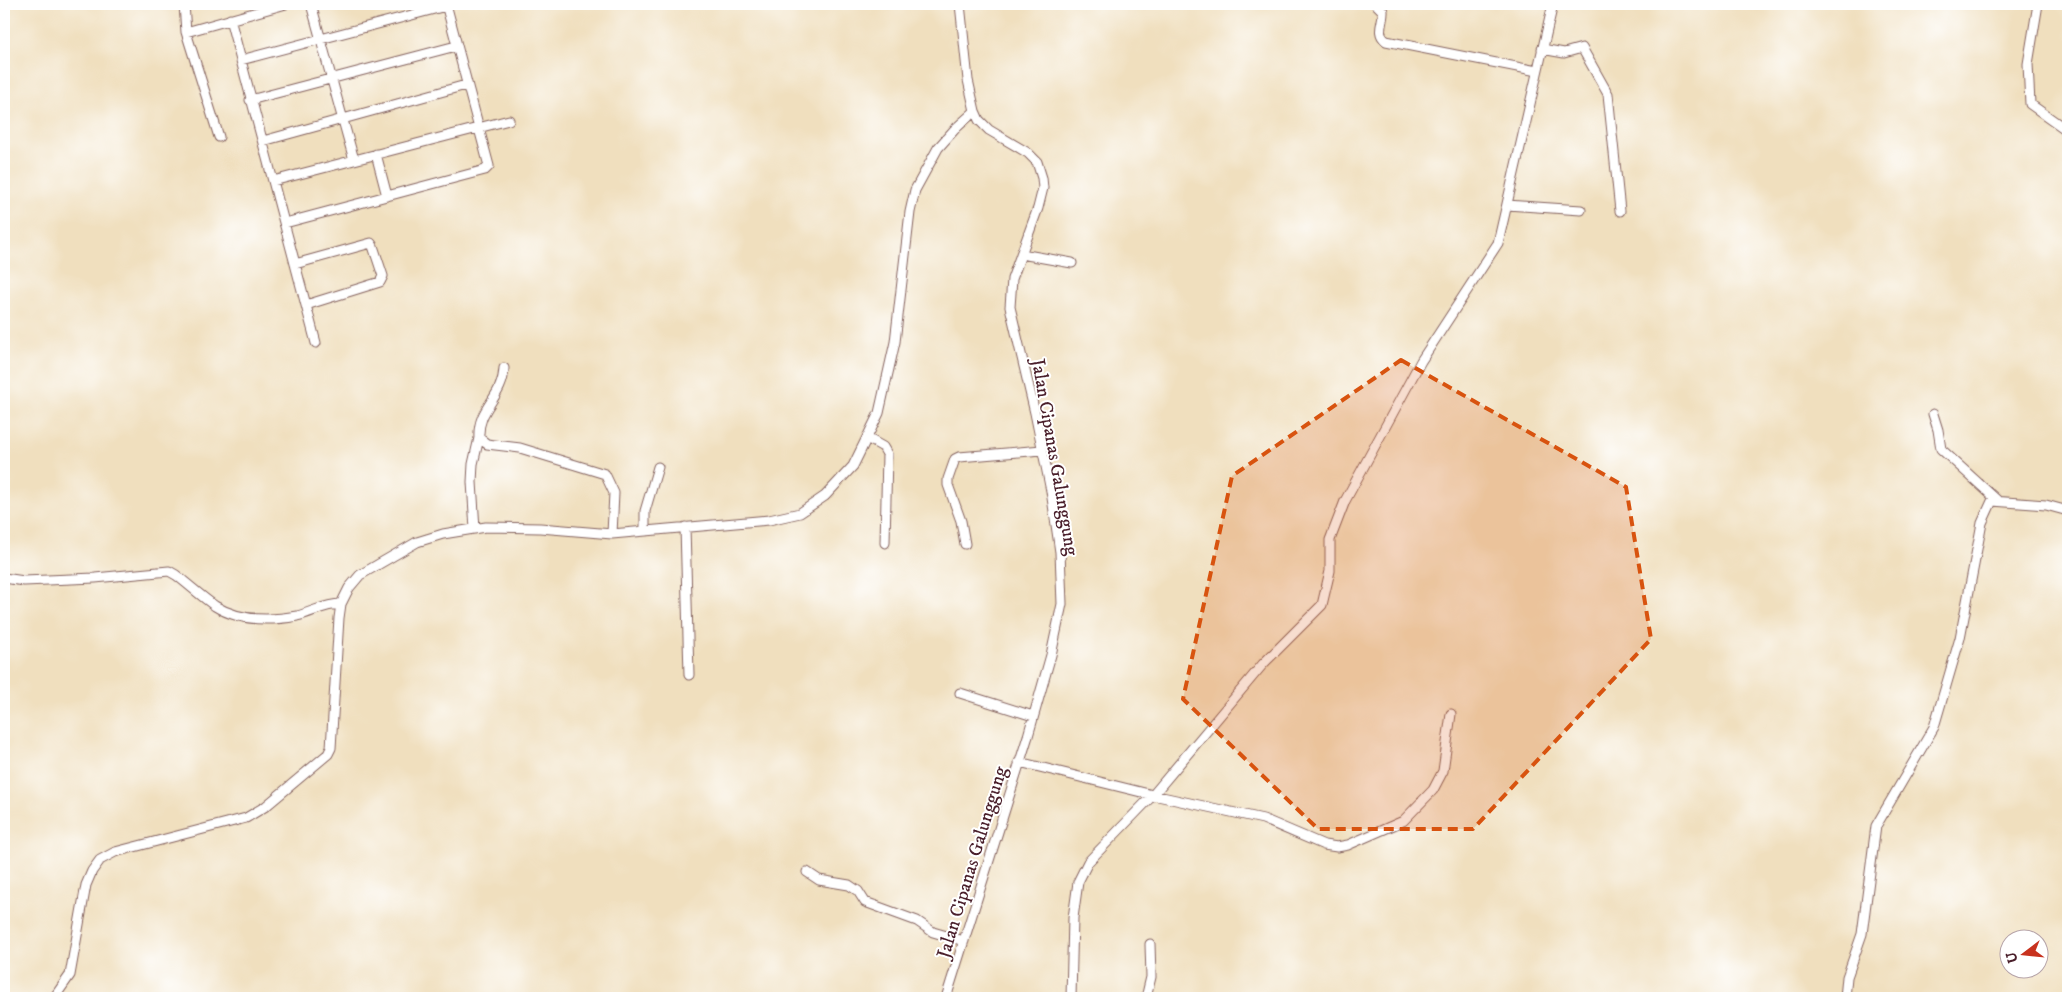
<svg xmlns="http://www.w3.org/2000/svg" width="2072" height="1002" viewBox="0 0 2072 1002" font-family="'IM FELL DW Pica',serif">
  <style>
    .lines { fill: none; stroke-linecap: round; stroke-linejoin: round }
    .minor-casing { stroke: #84625e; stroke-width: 11 }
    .minor { stroke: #fff; stroke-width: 9 }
    .marked { fill: #d8530f; fill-opacity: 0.2; stroke: #d8530f; stroke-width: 4; stroke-dasharray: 10 6; stroke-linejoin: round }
    .labels { text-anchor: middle; stroke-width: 4; stroke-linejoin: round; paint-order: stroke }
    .street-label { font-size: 19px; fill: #4a1f2b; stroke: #fff }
  </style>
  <rect width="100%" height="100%" fill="#fff"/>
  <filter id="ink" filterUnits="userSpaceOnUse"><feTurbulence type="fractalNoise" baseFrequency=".02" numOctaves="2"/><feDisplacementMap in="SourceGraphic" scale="10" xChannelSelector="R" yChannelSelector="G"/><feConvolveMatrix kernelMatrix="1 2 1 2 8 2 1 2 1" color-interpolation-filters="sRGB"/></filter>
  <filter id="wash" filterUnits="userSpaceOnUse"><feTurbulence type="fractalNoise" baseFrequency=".0096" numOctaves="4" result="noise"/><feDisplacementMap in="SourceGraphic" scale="20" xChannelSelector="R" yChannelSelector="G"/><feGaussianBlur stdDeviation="1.12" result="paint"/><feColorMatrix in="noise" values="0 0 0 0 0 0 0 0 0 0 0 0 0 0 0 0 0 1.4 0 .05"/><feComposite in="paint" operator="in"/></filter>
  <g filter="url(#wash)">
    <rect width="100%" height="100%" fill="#f0dfbe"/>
  </g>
  <g filter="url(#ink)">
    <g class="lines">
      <defs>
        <path id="minor" d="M184,4L186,32L219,137
          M311,4L354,160
          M1376,4L1383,11C1384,22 1375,32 1386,41L1537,71
          M2038,4L2028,64L2030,104L2068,131
          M230,19L316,343
          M186,32L286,4
          M1542,49L1564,53L1582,48L1608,94L1620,211
          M241,60L446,6
          M250,100L456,46
          M263,141L466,85
          M376,154L387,196
          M273,181L509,120
          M1507,205L1581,210
          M285,223L485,170L489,166L446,4
          M1021,254L1072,263
          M295,264L371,243L373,246L383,276L380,282L306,305
          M504,368C503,399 477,407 479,438L487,444L520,448L605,474L614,493L612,534
          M1933,414L1938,430L1941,449L1998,501
          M867,438L883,447L887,454L885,543
          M685,527L689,675
          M475,529L472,482L473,464L479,438
          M645,530V511L658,467
          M965,544L961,521L948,485V479L955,459L959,457L1042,450
          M4,578L24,581L95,578L169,571L176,575C189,585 202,597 215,606C239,621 270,621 297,616C313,612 325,604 341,604
          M960,693L1033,716
          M1019,762L1153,795L1263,819L1324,845L1337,847L1348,845L1403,821L1433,790L1443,771L1451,714
          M807,872L819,880L849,885L858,891L865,902L917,921L933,932L964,941
          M54,998L70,975L86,885L92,871L100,860L115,852L246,818L266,806L328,754L331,748L339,618L341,604L349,588L360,575L417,542L443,534L486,527L540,528L612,534L769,520L800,513L825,496L853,466L879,413L895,342L910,212L915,190L938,148L955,129L975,111
          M946,998L1028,736L1051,655L1062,604L1060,552L1051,491L1035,413L1010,307L1012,279L1038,208L1043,188L1042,178L1037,162L1028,153L989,130L979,120L975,111L968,80L960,4
          M1071,998L1073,918L1078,882L1088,862L1153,795L1263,664L1322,605L1330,571V540L1345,501L1421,361L1498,243L1553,4
          M1146,998L1151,977L1150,944
          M1845,998L1847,977L1862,934L1876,826L1934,727L1960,638L1982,523L1992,501L2046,505L2068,511"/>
      </defs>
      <!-- minor casing -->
      <use href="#minor" class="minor-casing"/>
      <!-- minor -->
      <use href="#minor" class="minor"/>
    </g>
  </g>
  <!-- marked area -->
  <path class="marked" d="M1401,360L1626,487L1651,639L1473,829H1318L1183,699L1232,476Z"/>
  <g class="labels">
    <!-- street labels -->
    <g class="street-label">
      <text transform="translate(1056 457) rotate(80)" y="7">Jalan Cipanas Galunggung</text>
      <text transform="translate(971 862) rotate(-73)" y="7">Jalan Cipanas Galunggung</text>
    </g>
  </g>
  <!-- margin -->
  <rect width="2072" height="1002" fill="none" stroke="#fff" stroke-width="20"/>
  <!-- north arrow -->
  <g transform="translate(2024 954) rotate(254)"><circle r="24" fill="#ffffff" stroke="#b7a5aa"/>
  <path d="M0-4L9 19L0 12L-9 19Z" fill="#c8321e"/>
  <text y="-8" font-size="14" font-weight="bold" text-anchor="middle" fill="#4a1f2b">U</text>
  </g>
</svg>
